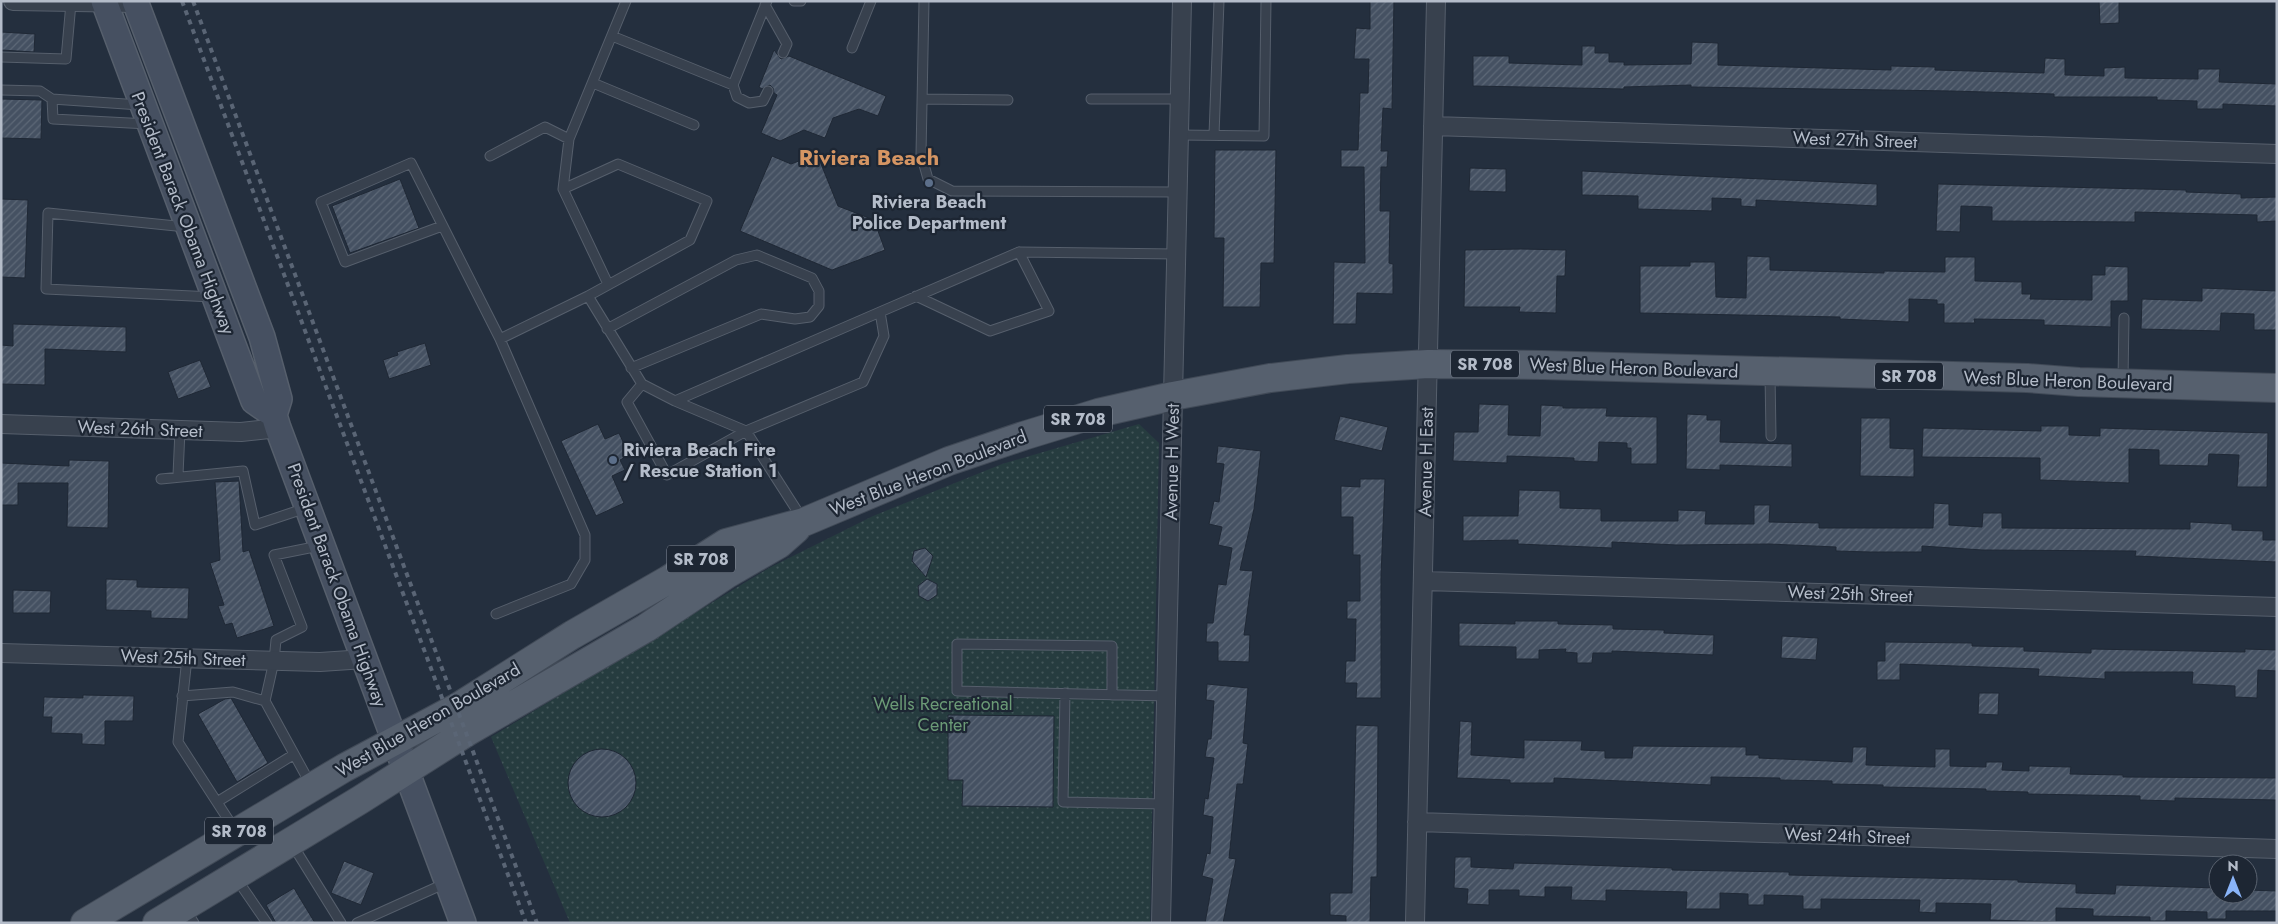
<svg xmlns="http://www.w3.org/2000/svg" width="2278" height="924" viewBox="0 0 2278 924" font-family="Jost,sans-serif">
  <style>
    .park { fill: url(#park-dots) }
    .building { fill: url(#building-hatch); stroke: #1f2835 }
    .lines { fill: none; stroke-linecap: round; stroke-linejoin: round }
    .lane-casing { stroke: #565f6c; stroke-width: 11 }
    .street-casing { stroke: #565f6c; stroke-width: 20 }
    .secondary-casing { stroke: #565f6c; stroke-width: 28 }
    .primary-casing { stroke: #414a57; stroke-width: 30 }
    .lane { stroke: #38414e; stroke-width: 9 }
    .street { stroke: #38414e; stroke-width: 18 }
    .secondary { stroke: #465061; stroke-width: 25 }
    .primary { stroke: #56606e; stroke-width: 28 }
    .rail { stroke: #5a6575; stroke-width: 4; stroke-dasharray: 5 5; stroke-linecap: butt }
    .service-dot { fill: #5c6f8a; stroke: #1d2633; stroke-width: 2 }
    .labels { text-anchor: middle; stroke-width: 4.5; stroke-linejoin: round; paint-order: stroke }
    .shield { fill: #1d2633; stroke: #878f9c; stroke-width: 1 }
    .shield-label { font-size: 16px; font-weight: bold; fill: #b4bcc9 }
    .street-label { font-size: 18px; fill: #b4bcc9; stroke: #1d2633 }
    .poi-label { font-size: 18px; font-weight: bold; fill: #b4bcc9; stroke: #1d2633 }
    .park-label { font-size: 18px; fill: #6b9a76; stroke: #1d2633 }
    .district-label { font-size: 22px; font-weight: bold; fill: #d59563; stroke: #1d2633 }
  </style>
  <defs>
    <pattern id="park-dots" width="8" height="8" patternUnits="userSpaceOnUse" patternTransform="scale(1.25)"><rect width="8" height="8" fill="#263c3f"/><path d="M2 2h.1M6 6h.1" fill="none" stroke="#435659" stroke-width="1.8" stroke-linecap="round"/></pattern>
    <pattern id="building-hatch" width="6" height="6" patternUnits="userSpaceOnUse" patternTransform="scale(1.25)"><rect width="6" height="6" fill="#455162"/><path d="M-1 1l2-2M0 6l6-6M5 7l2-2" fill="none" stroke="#5d6877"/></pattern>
  </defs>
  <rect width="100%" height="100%" fill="#242f3e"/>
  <!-- park -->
  <path class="park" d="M1139,424L1159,443L1150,923H570L491,737L769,568L873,516L1002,464Z"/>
  <!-- building -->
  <path class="building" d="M1370,1H1394L1392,109L1383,108L1381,151H1388L1387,167H1381L1380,211H1390L1389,263L1393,264V294L1357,293L1356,324H1333L1334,262L1365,263L1364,167H1341V150H1358L1360,93H1368L1369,59H1354L1356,28L1370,29Z
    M2099,1H2119V23L2100,24Z
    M1,32L35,34L34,52L1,50Z
    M1692,42L1718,43V65L1891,70V66L1935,67V70L2044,73L2045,58L2065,59V75L2104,76V68L2125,67V78L2198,79V69H2220L2219,82L2277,84V106L2223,104V109H2197V101L2157,100V97H2054V94L1951,91L1691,87V85L1624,87V89L1473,86V56H1509V63L1582,65V46H1595V53H1609V62H1624V65L1691,64Z
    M774,50L781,59L789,56L886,96L878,116L859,109L833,118L825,138L804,130L780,141L761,133L777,95L774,93L773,88L770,85L762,89L759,87Z
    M1,99L42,100L41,139L1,138Z
    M1215,150H1276L1274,263H1261L1260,307H1223L1224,238H1214Z
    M817,154L838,206L874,220L885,250L832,270L740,231L772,156L791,164Z
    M1470,168L1506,169V192L1469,191Z
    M1582,171L1877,184V206L1756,200V207L1741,206V199L1712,198V211L1638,209V196L1582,195Z
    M400,179L419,228L350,253L332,206Z
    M1938,184L2186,190V192L2241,194V198L2277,197V221L2257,222V215L2135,212V222L1992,221V207L1961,206L1960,232L1936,231Z
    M1,199L28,200L25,278L1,277Z
    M1521,249L1566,250L1565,276H1557L1556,313L1519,312L1520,307H1464L1465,250Z
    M1747,256L1770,257V270L1884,273V271L1945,272V257H1975V281L2022,282V294H2031L2030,299L2092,300V275H2105V266L2128,267V301H2111V327L2044,325V320L1974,319L1975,323H1944V304H1937V300L1909,299V322L1840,319V317L1640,313V266H1690V262H1715L1716,297L1746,298Z
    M2202,288L2277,291V330H2254V314L2221,313L2220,331L2141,329L2142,299L2202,301Z
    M13,324L126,327V352L45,349V385L1,384V345L13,346Z
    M425,343L431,365L389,379L383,360L398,355L397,352Z
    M200,360L211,387L178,399L168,372Z
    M1479,404L1509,405L1508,435L1540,436L1541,405L1563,406V408H1607L1606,416L1657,417V464H1631V448H1627V443L1599,442L1598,462L1574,461V458L1507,456V463L1453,461L1454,432H1478Z
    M1687,414L1707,415V420H1721L1720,442L1792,444V467L1720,465V470L1686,469Z
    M1340,416L1388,427L1382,451L1334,440Z
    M1861,418H1890V448L1914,449V477L1860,476Z
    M598,424L605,439L619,433L629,455L620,460L625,470L612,476L624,503L596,516L561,441Z
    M2041,426H2069V435L2100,436V428L2268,433L2267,487H2237L2239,455L2209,454L2208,466L2159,465V450L2129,449V483L2040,480V458L1922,457L1923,428L2041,431Z
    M1218,446L1261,451L1254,509L1240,570L1253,571L1244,635H1250L1249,662L1218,661V642H1206L1207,623H1213L1218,584L1226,585L1232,548L1218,545L1222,527L1209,524L1214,501L1219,502L1224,464L1216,463Z
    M69,460L109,461L108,528L67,527L68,483H18V505H1V463L69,466Z
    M1360,479H1385L1381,576V698H1356L1357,683H1345L1346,661H1355L1356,619H1347V601H1360V555H1353V517H1341V486L1360,487Z
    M239,481L243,552L249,550L274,626L237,638L232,623L225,625L218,606L224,605L210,563L220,560L215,482Z
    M1519,490L1560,491V508L1601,509V521H1678V510L1706,511L1705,524H1754V505H1770L1769,522L1819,523V528H1933L1934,503L1949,504V525L1982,527L1983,513H2002V528L2190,529V522L2232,524V530L2263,531V540H2277V562L2135,556L2136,551L1982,550L1922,546V552H1870L1836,551V547L1769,544L1677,545L1612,542V548L1518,544V540L1463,541V516H1518Z
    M925,548L933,556L926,577L912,561L914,551Z
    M106,579L137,580V587L189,588L188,619L151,618V611L106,610Z
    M927,579L937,584V595L928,601L919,596L918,586Z
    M13,590L51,591L50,613H13Z
    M1515,621H1558V624L1613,625V629L1664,630V633L1714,635L1713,655L1612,651V653H1593L1592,663H1577V653L1565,652L1566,649L1539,650V659H1516V647L1459,646V623L1515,624Z
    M1782,636L1818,638L1816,660L1781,658Z
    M1885,642L1972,643V646L2024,647V651L2091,653V649L2245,652V649L2277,650V671L2258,670L2257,698L2235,697V686L2192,684L2193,672H2105V679L2038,676L2039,669L1900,664V680H1877V661H1885Z
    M1207,684L1248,688L1243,743L1248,744L1243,784H1237L1229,858L1236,859L1223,923H1205L1213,879L1202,876L1207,853L1210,854L1213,817L1203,815L1205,798L1208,799L1214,758L1205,757L1208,739H1211L1214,701L1206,700Z
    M1979,693H1999L1998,715L1978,714Z
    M83,695L134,696L133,721H105V745L82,744V734L51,733L52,717H43L44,697L83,698Z
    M231,698L268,763L237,782L198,714L225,699Z
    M948,715L1054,716L1053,807L962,806L963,780H948Z
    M1460,721L1472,722L1471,755L1524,758V740L1582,741L1581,750L1605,751V758H1632L1633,746L1746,747V755H1759V758L1852,762L1853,747H1867L1866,765L1935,767V749H1950V766L1986,767V762H2003L2002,770L2029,771V766L2071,767L2070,774L2123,775V777L2277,778V800L2175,798V801L2140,800V796L2028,794V792L1986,791V789L1883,787V785L1832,784V781L1780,780V778L1711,777V785L1554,778V783H1510V780L1457,778Z
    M1356,725L1378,726L1377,877H1371L1370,923H1346V916L1330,915V893H1352Z
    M568 783a34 34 0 1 1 68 0a34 34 0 1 1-68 0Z
    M1455,857H1471V867L1513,869L1514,863L1555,864L1672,868V870L1789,872V875L2018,880V882L2076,884V893L2115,894L2116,885L2218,888V894H2248V890L2277,891V911H2226V919H2207V912L2166,911V921H2150V917L2093,916V909L2056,908V922L1990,920L1991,904L1936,903V913L1919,912L1920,900L1821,899V909H1803V896L1764,895V905H1748V894L1720,893V909H1686L1687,892L1606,890V901L1571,900L1572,887H1545V897L1519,896V890H1489V905L1467,904L1468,889L1454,888Z
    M344,861L374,873L361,905L331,893Z
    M294,888L298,895L315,923H276L266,905Z"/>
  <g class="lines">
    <defs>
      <path id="lane" d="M794,1H801
        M924,1L921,154L928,179L952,191L1177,192
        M765,5L787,44L783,53
        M612,36L733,85L767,1
        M852,48L871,1
        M1,57L66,59L71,3
        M593,83L694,125
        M733,85L737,97L749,103L763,101L768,91
        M1,90L40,91L52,99L140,105
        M52,99L53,119L148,124
        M922,99L1008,100
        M1091,99H1179
        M1179,135L1264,136L1266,1
        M1214,135L1219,1
        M490,156L545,127L569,139
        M563,189L569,139L626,1
        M442,226L345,262L321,202L411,163L500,339
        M186,227L48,213L46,289L213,297
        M588,296L690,240L707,201L618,164L563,189L608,284
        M916,296L990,331L1049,311L1019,252
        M607,329L736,260L757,255L812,278L819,291V306L810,317L795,319L761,314L631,368
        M1770,374L1771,436
        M2123,380L2124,318
        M675,401L880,312
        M178,475L180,430
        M161,479L243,471L255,525L306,508
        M803,520L746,431L863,382L884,336L880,312L1019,252L1176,254
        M496,614L571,584L585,560V535L500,339L588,296L642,384L675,401L746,431L667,475L627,402L642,384
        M187,658L178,742L235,830
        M1065,693L1063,802L1164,804
        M1112,695V646L957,644V691L1168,696
        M182,696L233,692L265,701
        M311,785L265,701L274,661L276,640L302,627L274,555L319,546
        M217,802L293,755
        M292,844L341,923
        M236,878L267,923
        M185,909L194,923
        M357,923L446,883"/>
      <path id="street" d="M13,1L136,3
        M1433,126L2277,154
        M1,424L241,432L278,428
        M1424,581L2277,607
        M1,653L320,662L365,659
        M1417,822L2277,849
        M1161,923L1182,1
        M1415,923L1436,1"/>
      <path id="secondary" d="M104,1L254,401L274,415
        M135,1L262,337L279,399L274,415L278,428L463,923"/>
      <path id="primary" d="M85,923L344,768L458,707L572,635L668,580L726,543L804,522L949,461L1023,436L1098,413L1173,396L1270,378L1348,369L1428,364L1542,365L2027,378L2079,382L2277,388
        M157,923L360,800L467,732L646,628L727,574L779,544L796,529"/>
    </defs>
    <!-- lane casing -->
    <use href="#lane" class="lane-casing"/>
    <!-- street casing -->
    <use href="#street" class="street-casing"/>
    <!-- secondary casing -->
    <use href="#secondary" class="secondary-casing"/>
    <!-- primary casing -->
    <use href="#primary" class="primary-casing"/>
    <!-- lane -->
    <use href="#lane" class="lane"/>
    <!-- street -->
    <use href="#street" class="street"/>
    <!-- secondary -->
    <use href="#secondary" class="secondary"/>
    <!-- primary -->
    <use href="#primary" class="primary"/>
    <!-- rail -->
    <path class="rail" d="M182,1L526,923
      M193,1L537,923"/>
  </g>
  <!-- markers -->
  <g class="service-dot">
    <circle cx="929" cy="183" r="5"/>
    <circle cx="613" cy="460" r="5"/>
  </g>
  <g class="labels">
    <!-- shield labels -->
    <g class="shield">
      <rect x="1451" y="350.5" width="68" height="27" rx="4"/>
      <rect x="1875" y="362.5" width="68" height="27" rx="4"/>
      <rect x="1044" y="405.5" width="68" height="27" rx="4"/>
      <rect x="667" y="545.5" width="68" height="27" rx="4"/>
      <rect x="205" y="817.5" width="68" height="27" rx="4"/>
    </g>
    <g class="shield-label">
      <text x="1485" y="370">SR 708</text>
      <text x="1909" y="382">SR 708</text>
      <text x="1078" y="425">SR 708</text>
      <text x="701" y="565">SR 708</text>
      <text x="239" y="837">SR 708</text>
    </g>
    <!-- street labels -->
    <g class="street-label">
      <text transform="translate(1855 140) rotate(2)" y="6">West 27th Street</text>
      <text transform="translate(183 213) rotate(69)" y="6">President Barack Obama Highway</text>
      <text transform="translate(1634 368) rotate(2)" y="6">West Blue Heron Boulevard</text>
      <text transform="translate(2068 381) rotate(2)" y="6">West Blue Heron Boulevard</text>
      <text transform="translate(140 429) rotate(2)" y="6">West 26th Street</text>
      <text transform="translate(1172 462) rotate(-89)" y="6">Avenue H West</text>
      <text transform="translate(1426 462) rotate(-89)" y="6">Avenue H East</text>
      <text transform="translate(928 473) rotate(-21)" y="6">West Blue Heron Boulevard</text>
      <text transform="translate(337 585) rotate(70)" y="6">President Barack Obama Highway</text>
      <text transform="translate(1850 594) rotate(2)" y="6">West 25th Street</text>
      <text transform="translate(183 658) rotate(2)" y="6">West 25th Street</text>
      <text transform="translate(428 720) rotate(-30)" y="6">West Blue Heron Boulevard</text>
      <text transform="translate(1847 836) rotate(2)" y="6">West 24th Street</text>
    </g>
    <!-- poi labels -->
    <g class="poi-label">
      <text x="929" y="208">Riviera Beach<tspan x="929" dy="21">Police Department</tspan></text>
      <text x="623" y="456" text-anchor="start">Riviera Beach Fire<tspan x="623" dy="21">/ Rescue Station 1</tspan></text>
    </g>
    <!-- park labels -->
    <g class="park-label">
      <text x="943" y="710">Wells Recreational<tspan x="943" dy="21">Center</tspan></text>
    </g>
    <!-- district labels -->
    <g class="district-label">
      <text x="869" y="165">Riviera Beach</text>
    </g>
  </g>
  <!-- border -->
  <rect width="2278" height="924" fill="none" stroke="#b4bcc9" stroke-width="5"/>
  <!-- north arrow -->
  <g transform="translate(2233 879)"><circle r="24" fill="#1d2633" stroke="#59626f"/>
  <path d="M0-4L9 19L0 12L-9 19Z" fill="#8ab4f8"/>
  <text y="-8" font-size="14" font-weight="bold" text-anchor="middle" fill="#b4bcc9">N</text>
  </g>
</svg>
